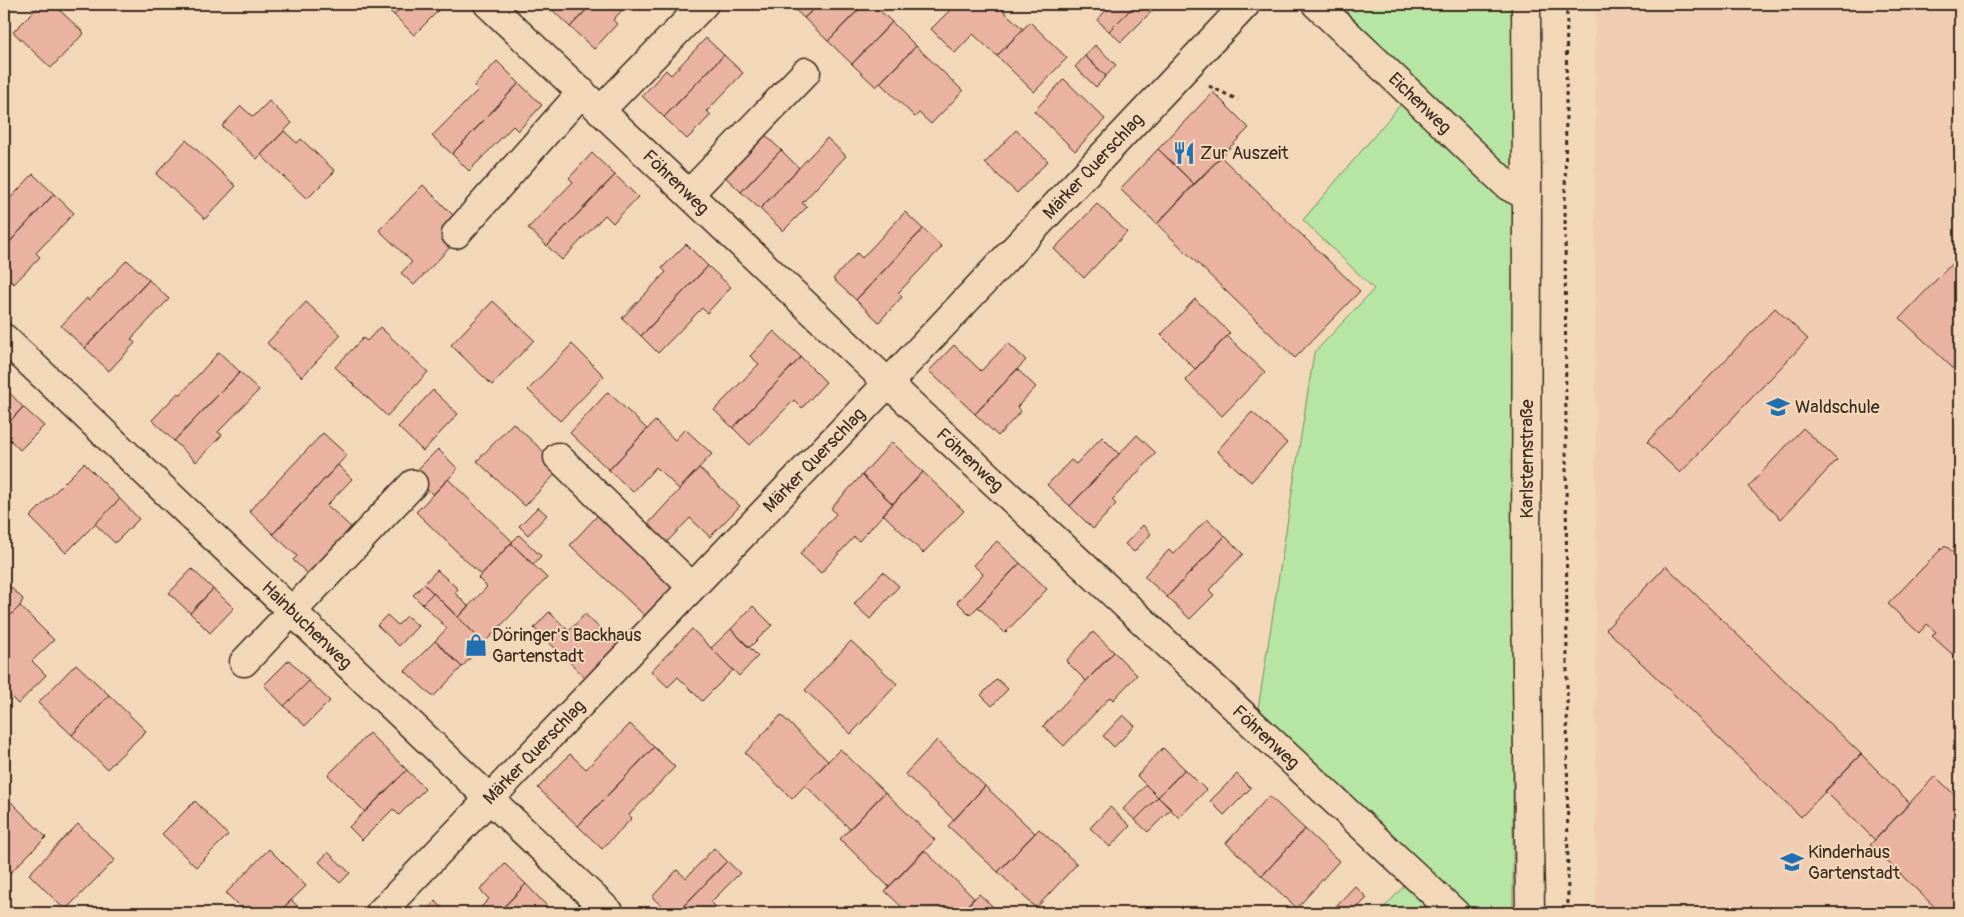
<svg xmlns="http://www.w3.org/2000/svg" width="1964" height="917" viewBox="0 0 1964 917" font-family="Pangolin,sans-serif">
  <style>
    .built { fill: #f0cdb2 }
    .green { fill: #b7e6a4; stroke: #798861 }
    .building { fill: #eab2a0; stroke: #3b2a1e }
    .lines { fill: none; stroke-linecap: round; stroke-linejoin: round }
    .minor-casing { stroke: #3b2a1e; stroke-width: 31 }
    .path { stroke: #3b2a1e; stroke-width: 3; stroke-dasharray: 4 4; stroke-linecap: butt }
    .minor { stroke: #f2d8b9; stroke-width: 28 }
    .labels { text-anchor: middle; stroke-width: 4; stroke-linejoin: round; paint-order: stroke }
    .street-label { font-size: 18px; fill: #3b2a1e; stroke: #f2d8b9 }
    .poi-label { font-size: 18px; fill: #3b2a1e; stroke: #f2d8b9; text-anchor: start }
  </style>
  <rect width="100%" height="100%" fill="#f2d8b9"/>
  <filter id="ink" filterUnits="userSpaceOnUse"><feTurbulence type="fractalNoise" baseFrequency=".02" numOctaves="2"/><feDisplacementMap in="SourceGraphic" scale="10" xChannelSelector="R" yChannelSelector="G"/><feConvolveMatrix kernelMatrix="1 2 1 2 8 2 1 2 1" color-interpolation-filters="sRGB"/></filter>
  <g filter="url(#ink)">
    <!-- built -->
    <path class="built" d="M1595,4H1960V913H1596Z"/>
    <!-- green -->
    <path class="green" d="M1336,4H1514L1513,913H1379L1422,867L1258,709L1314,353L1374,289L1303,220L1419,83Z"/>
    <!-- building -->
    <path class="building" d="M41,4H53L84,33L51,68L13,32Z
      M382,4H405L394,15Z
      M405,4H431L438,11L414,35L394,15Z
      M546,4H592L570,27Z
      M592,4H628L613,20L617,24L594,49L570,27Z
      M789,4H819L804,18Z
      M819,4H864L828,41L804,18Z
      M864,4H873L892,22L852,64L828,41Z
      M956,4H996L1023,29L997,56L973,34L955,53L931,29Z
      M1112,4H1136L1109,31L1097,20Z
      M1136,4H1159L1121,42L1109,31Z
      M892,22L916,46L876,87L852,64Z
      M1030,22L1067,58L1034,92L997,56Z
      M706,38L724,55L664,117L642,96L666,70L671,75Z
      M1095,45L1116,65L1106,76L1085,56Z
      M916,46L963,91L931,124L919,113L915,117L880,83Z
      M724,55L743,73L707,111L711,115L687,139L664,117Z
      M1085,56L1106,76L1096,87L1075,67Z
      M497,61L519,83L452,154L432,136L478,90L474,86Z
      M1064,79L1105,119L1075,151L1034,111Z
      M519,83L542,105L518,131L513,126L469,171L452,154Z
      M1213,92L1249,128L1194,184L1158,149Z
      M269,101L292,123L257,159L222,126L241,106L253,117Z
      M1016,130L1048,161L1017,193L985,163Z
      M284,131L297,143L301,139L335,171L307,199L261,155Z
      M761,131L781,150L741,192L721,173Z
      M827,138L846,156L802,203L807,207L783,231L760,209Z
      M186,140L236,186L205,219L156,174Z
      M1158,149L1194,184L1157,224L1120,189Z
      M781,150L799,168L760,209L741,192Z
      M592,153L615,175L547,246L528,228L573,182L569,178Z
      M1221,157L1360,291L1295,358L1157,224Z
      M33,174L54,194L4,248V205Z
      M615,175L638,197L613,223L605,215L562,260L547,246Z
      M423,185L457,219L456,241L414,285L401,273L412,262L379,230Z
      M54,194L74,213L36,253L40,257L14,284L4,275V248Z
      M1097,204L1127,232L1084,278L1054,249Z
      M905,212L923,229L856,300L833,279L857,253L862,258Z
      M923,229L942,247L898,293L902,297L879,322L856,300Z
      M686,244L708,266L641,336L622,318L666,272L662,268Z
      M1957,258L1960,261V375L1900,318Z
      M127,260L149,280L85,348L61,326L87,298L89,301Z
      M708,266L731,287L707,313L702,308L658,353L641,336Z
      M149,280L169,299L131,339L135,343L109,371L85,348Z
      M1195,299L1230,333L1195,369L1161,335Z
      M493,301L534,340L492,385L451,345Z
      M306,302L341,335L302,377L267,343Z
      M1775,308L1808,339L1680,473L1647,442Z
      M380,327L428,372L387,416L335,367L363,338L367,341Z
      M774,331L801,357L733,428L714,410L759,364L750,356Z
      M1227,336L1265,372L1222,416L1185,380Z
      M1008,343L1026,360L975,414L929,371L954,345L981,371Z
      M572,344L604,376L560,421L528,390Z
      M219,352L240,372L174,441L152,420L178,393L180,395Z
      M801,357L826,382L802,408L794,400L750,445L733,428Z
      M1017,369L1036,387L1017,407L1021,411L998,436L975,414Z
      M240,372L259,390L218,432L222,435L196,462L174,441Z
      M4,387L23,407L4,428Z
      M433,390L458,414L423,451L398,427Z
      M608,392L647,429L609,470L570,433Z
      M23,407L44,426L20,450L4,434V428Z
      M1252,412L1287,443L1251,482L1217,451Z
      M655,421L675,440L685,429L712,454L679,489L656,467L633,492L609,470Z
      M513,423L561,468L525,506L477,461Z
      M1803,428L1837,460L1781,519L1748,487Z
      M323,433L347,455L273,534L249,511Z
      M1137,435L1156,453L1112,500L1116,504L1093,529L1070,506Z
      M1102,437L1119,454L1070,506L1047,485L1071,460L1076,464Z
      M892,442L923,472L893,504L862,475Z
      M438,449L458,469L433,495L412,475Z
      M84,463L120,499L66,553L30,517Z
      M338,465L352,479L327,505L353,529L309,575L293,560L297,556L273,534Z
      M699,468L740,506L710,537L690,518L666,543L647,525Z
      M923,472L964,511L923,553L883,514Z
      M862,475L893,504L859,541L854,537L821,573L800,554L836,514L831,508Z
      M448,479L513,542L481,575L416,512Z
      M120,499L139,519L115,543L95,524Z
      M538,507L547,515L528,535L519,526Z
      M599,514L674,585L645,616L570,545Z
      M1207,519L1225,536L1167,597L1144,576L1169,550L1173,554Z
      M1143,525L1151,534L1134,552L1125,544Z
      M519,535L541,556L533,565L511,543Z
      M1225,536L1243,554L1209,590L1214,595L1190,619L1167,597Z
      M997,541L1020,563L970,615L957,602L983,574L973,565Z
      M511,543L547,578L484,643L458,617L487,587L478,578Z
      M1945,545L1960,559V645L1952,654L1932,636L1936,632L1927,624L1919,633L1888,604Z
      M1020,563L1047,589L1005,633L978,607Z
      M1666,566L1861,754L1801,817L1606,629Z
      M192,569L213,589L190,613L169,593Z
      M437,570L458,589L455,593L468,606L458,617L424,584Z
      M883,572L899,586L870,619L854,604Z
      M4,581L23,599L20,606L4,622Z
      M424,584L433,593L422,604L413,595Z
      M213,589L234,608L210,633L190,613Z
      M433,593L484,643L462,667L435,641L447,628L422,604Z
      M20,606L54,640L32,661L46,675L18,704L4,690V622Z
      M753,606L772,625L749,648L731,629Z
      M549,612L569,631L585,614L618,646L587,679L534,628Z
      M387,615L398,625L407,616L418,626L399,646L377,625Z
      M692,629L733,670L702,701L678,677L668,687L651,671Z
      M731,629L758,656L739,676L711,648Z
      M1093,632L1114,652L1086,681L1066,661Z
      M435,641L462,667L433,697L405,671Z
      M851,641L897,684L851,734L805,690Z
      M1114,652L1137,675L1113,700L1110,697L1064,746L1043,726Z
      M289,660L309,681L284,706L264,685Z
      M76,664L109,695L72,735L38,703Z
      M997,679L1008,689L992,706L981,695Z
      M309,681L330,701L305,726L284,706Z
      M109,695L146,731L107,769L72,735Z
      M781,715L828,761L792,799L745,753Z
      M1123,715L1135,726L1114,747L1103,736Z
      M630,724L654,747L578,826L538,788L570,754L586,769Z
      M369,733L407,770L365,812L328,775Z
      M937,740L985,786L954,820L905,774Z
      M654,747L675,767L629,815L632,818L602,849L578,826Z
      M1163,748L1185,769L1158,797L1137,776Z
      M840,749L885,792L850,829L805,785Z
      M1861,754L1910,803L1875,840L1825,791Z
      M1185,769L1206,790L1179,818L1158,797Z
      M407,770L425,789L399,815L393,809L362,840L349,827Z
      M1237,774L1251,788L1224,815L1210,801Z
      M1935,776L1960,800V913H1956L1950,908L1945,913H1941L1870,845Z
      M1146,785L1158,797L1135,820L1123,809Z
      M985,786L1035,833L998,872L948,826Z
      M885,792L935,840L889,887L840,839Z
      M1269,796L1305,829L1262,876L1226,843Z
      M1158,797L1171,809L1148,832L1135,820Z
      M9,800L46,837L4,879V805Z
      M195,801L228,835L196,867L162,834Z
      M1110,807L1130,826L1110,847L1090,828Z
      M78,824L115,860L65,910L29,874Z
      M1039,829L1077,864L1036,908L998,872Z
      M1305,829L1339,861L1297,908L1262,876Z
      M714,848L727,861L677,913H669L652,897L677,870L686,878Z
      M269,849L306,886L278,913H246L226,893Z
      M924,850L974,898L960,913H908L885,891Z
      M328,852L350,873L340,883L319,862Z
      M727,861L740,873L711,902L720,911L718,913H677Z
      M505,864L526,884L498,913H475L489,899L480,890Z
      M526,884L547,906L540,913H498Z
      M1355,886L1367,898L1352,913H1342L1335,907Z
      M979,894L1000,913H960Z
      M291,900L305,913H278Z
      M435,901L448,913H424Z"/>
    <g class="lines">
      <defs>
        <path id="minor" d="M488,4L888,383L1455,913
          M1316,4L1508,186L1527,196
          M1526,4L1527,196L1526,592L1530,913
          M601,110L704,4
          M689,194L806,72
          M456,234L582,92
          M4,338L610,913
          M558,457L692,587
          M244,662L413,484
          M380,913L888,383L1246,4"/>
      </defs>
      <!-- minor casing -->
      <use href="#minor" class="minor-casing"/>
      <!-- path -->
      <path class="path" d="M1567,4L1565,207L1568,913
        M1209,86L1238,100"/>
      <!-- minor -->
      <use href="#minor" class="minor"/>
    </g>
  </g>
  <!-- icons -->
  <defs>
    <symbol id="restaurant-bare" viewBox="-9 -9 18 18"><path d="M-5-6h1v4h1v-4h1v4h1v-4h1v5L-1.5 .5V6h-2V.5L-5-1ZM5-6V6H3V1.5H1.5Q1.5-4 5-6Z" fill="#1f6fb2" stroke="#f2d8b9" stroke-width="2.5" paint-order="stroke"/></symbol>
    <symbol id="school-bare" viewBox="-9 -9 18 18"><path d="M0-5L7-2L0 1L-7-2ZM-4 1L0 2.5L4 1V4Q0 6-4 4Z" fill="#1f6fb2" stroke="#f2d8b9" stroke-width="2.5" paint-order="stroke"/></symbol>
    <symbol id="shop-bare" viewBox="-9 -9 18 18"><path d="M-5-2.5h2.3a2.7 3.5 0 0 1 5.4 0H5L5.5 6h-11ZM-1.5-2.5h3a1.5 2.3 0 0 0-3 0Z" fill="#1f6fb2" stroke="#f2d8b9" stroke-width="2.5" paint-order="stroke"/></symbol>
  </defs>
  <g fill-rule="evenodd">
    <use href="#restaurant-bare" x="1168" y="137" width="32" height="32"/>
    <use href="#school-bare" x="1762" y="391" width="32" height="32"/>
    <use href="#shop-bare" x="460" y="629" width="32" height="32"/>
    <use href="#school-bare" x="1776" y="846" width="32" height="32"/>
  </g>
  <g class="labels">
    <!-- street labels -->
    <g class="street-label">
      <text transform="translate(1420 103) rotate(44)" y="6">Eichenweg</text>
      <text transform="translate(1093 166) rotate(-47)" y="6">Märker Querschlag</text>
      <text transform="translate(676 182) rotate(44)" y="6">Föhrenweg</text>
      <text transform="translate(1527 459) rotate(-90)" y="6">Karlsternstraße</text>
      <text transform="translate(814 460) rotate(-46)" y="6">Märker Querschlag</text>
      <text transform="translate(970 460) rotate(43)" y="6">Föhrenweg</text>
      <text transform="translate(307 625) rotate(44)" y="6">Hainbuchenweg</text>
      <text transform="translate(1266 737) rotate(43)" y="6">Föhrenweg</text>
      <text transform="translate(534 752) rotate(-46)" y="6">Märker Querschlag</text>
    </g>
    <!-- poi labels -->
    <g class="poi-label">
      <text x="1200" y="159">Zur Auszeit</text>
      <text x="1795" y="413">Waldschule</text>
      <text x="492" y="641">Döringer's Backhaus<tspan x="492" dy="21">Gartenstadt</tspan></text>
      <text x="1808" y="858">Kinderhaus<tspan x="1808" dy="21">Gartenstadt</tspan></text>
    </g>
  </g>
  <!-- margin -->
  <rect width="1964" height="917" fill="none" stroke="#f2d8b9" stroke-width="20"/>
  <rect x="10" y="10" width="1944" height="897" fill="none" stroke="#3b2a1e" stroke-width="2" filter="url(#ink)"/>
</svg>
